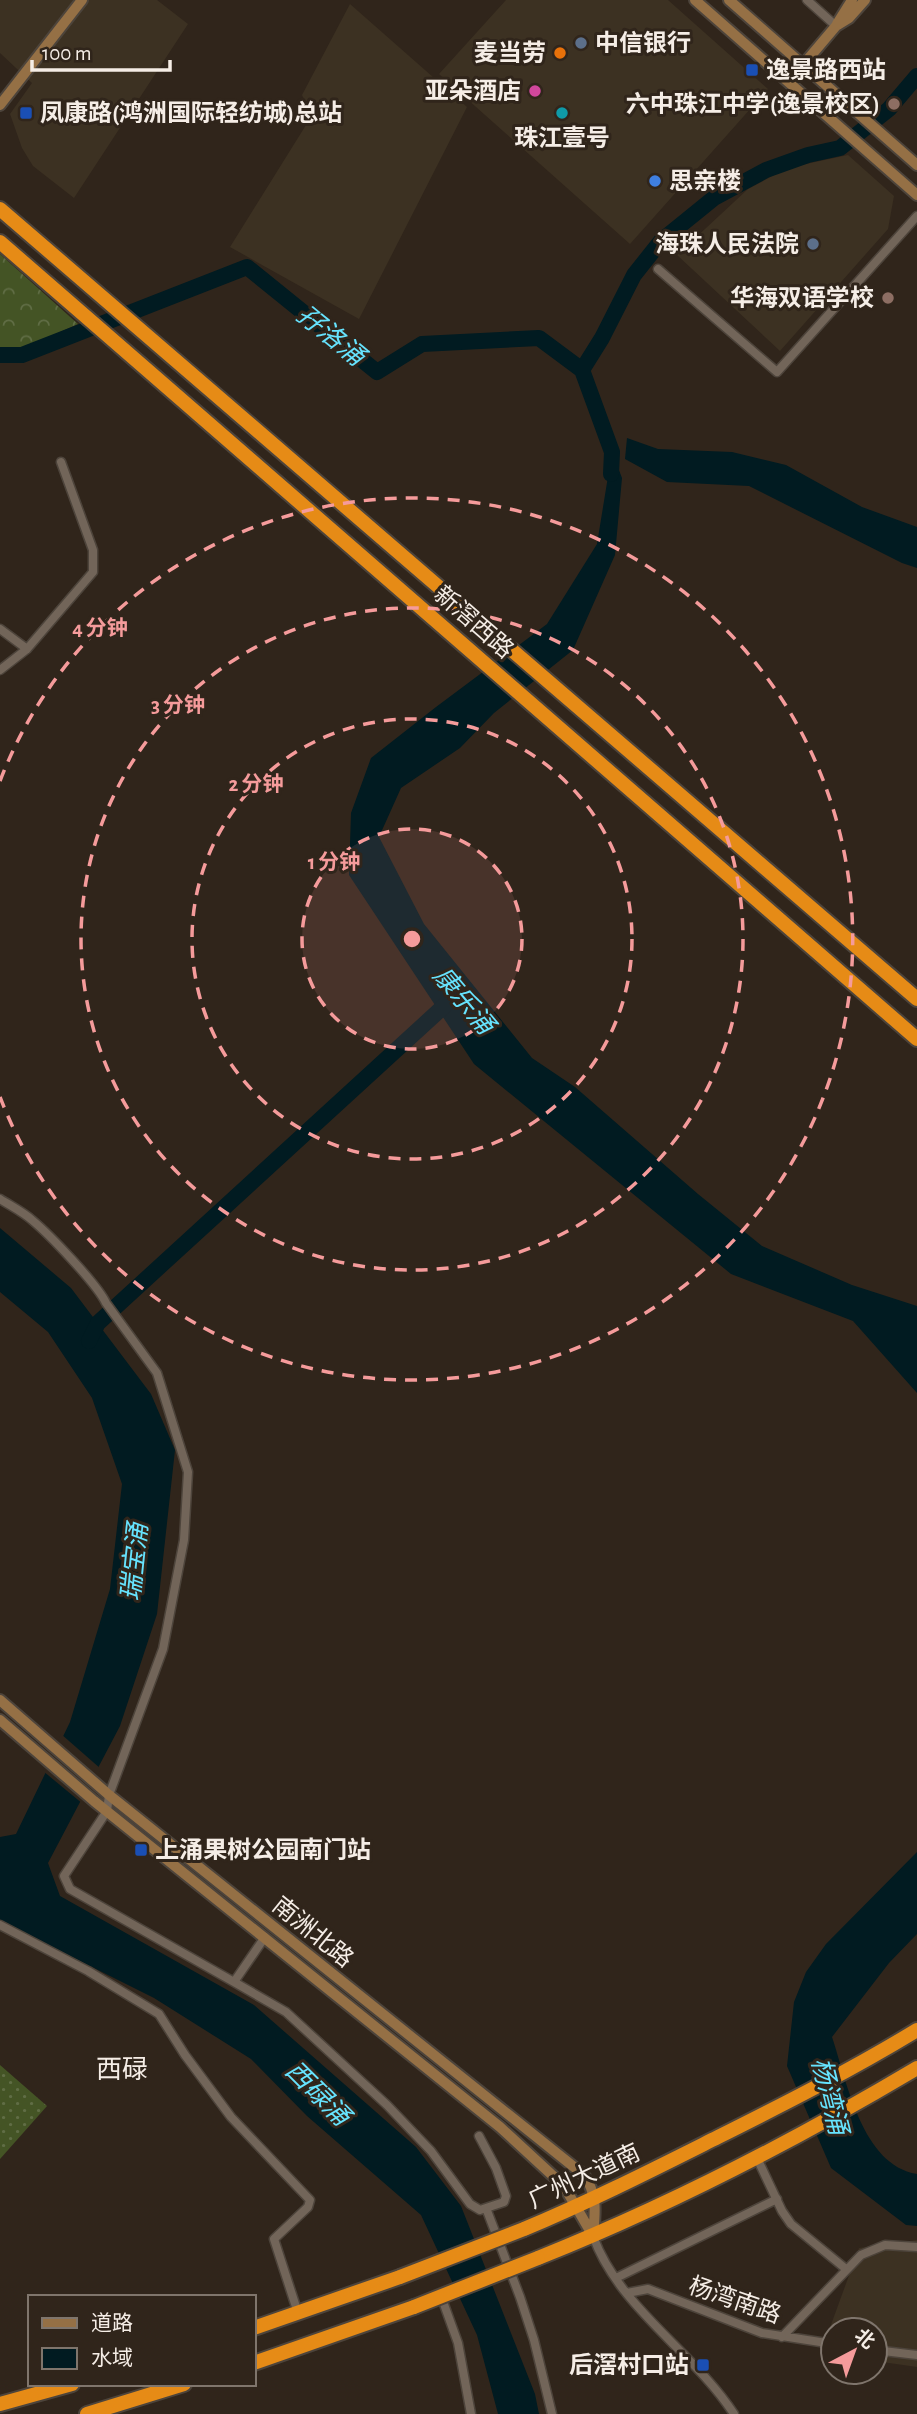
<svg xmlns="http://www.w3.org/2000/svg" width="917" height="2414" viewBox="0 0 917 2414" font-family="'Alegreya Sans','Noto Sans SC',sans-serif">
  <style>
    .commercial { fill: #3c3122 }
    .forest { fill: url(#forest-crowns) }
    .park { fill: url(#park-dots) }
    .water { fill: #011b21 }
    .pier { fill: #30251b }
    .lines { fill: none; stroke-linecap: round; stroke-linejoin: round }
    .river { stroke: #011b21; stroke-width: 16 }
    .street-casing { stroke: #4d443b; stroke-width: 11 }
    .secondary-casing { stroke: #4d443b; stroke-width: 14 }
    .highway-casing { stroke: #4d443b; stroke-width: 18 }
    .street { stroke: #726559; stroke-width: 8 }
    .secondary { stroke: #957045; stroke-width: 10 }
    .highway { stroke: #e68b16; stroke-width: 14 }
    .highway-bridge-casing { stroke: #4d443b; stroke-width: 18; stroke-linecap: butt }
    .highway-bridge { stroke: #e68b16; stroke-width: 14 }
    .ring { fill: none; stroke: #f59b9b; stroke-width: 3.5; stroke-dasharray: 12 9 }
    .service-dot { fill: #5c6f8a; stroke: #30251b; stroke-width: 2.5 }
    .food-dot { fill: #e8710a; stroke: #30251b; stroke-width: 2.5 }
    .transit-dot { fill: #1a4fb4; stroke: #30251b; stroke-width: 2.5 }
    .hotel-dot { fill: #d1479c; stroke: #30251b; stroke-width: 2.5 }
    .education-dot { fill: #8d6e63; stroke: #30251b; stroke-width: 2.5 }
    .culture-dot { fill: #0f9aa8; stroke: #30251b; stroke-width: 2.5 }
    .shop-dot { fill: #3f7fe0; stroke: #30251b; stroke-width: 2.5 }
    .labels { text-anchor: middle; stroke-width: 6; stroke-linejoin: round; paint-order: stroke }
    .poi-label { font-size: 24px; font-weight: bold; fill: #f5ede6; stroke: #30251b; text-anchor: end }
    .street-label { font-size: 24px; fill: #f5ede6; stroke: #30251b }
    .water-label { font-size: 26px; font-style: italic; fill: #66e3fe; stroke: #30251b }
    .neighbourhood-label { font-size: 26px; fill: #f5ede6; stroke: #30251b }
    .centre { fill: #f59b9b; stroke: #30251b; stroke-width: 3.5 }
    .ring-label { font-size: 21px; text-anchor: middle; font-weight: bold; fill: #f59b9b; stroke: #30251b; stroke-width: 6; stroke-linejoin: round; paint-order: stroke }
  </style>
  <defs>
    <pattern id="forest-crowns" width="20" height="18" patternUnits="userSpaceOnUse" patternTransform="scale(1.75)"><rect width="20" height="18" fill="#445425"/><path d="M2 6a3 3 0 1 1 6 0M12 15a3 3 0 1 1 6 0" fill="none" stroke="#606d45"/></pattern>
    <pattern id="park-dots" width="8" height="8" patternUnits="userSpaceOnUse" patternTransform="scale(1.75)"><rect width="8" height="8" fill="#445425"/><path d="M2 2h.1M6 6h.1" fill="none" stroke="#606d45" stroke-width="1.8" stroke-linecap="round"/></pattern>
  </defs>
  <rect width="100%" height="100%" fill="#30251b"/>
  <!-- commercial -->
  <path class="commercial" d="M0,0H157L188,24L74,198L33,166L22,148L10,114L32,83L0,53Z
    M506,0H668L768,89L630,244L439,74Z
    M350,4L467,107L359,319L230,247L311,117L302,95Z
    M848,155L894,196L888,229L780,351L677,255L748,189L787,168Z
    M917,2240V2367L875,2361V2330H833V2354H829L828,2333L859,2248Z"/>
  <!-- forest -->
  <path class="forest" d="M0,254L78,324L20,350L0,348Z"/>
  <!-- park -->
  <path class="park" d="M0,2065L47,2106L0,2159Z"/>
  <!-- water -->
  <path class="water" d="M627,438L658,449L732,452L786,465L862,507L917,527V568L902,563L749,486L667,482L625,459Z
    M612,452L622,478L615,555L573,650L494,713L460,748L401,788L379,837L424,924L532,1058L575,1087L698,1194L762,1246L852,1285L917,1306V1393L853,1321L731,1274L474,1064L349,875L351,813L371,758L436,707L547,624L597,544Z
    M0,1228L71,1288L151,1394L175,1450L157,1614L120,1726L48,1863L60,1896L254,2005L416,2147L461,2206L535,2394L539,2414H498L477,2335L421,2215L307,2116L251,2059L154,1998L0,1921V1837L16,1834L70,1722L110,1589L122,1484L92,1398L48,1332L0,1292Z
    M917,1852V1934L889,1963L832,2037C847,2082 862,2165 917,2174V2226L906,2225L831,2168L787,2066L794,2002L806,1972L826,1944Z"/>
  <!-- pier -->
  <path class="pier" d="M61,1734L101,1769L83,1804L43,1771Z"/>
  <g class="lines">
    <!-- river -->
    <path class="river" d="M0,355H22L247,267L377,372L422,344L539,338L582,370L612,452L611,474
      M582,370L602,338L634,275L661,241L714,198L766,170L808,155L840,148L889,109L917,76
      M89,1341L98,1323L454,997"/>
    <defs>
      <path id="street" d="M807,0L836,26
        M658,269L777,372L917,216
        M0,629L27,649
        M0,670L27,649L93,572V550L61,462
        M0,1199C11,1206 23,1212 32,1220C50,1235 97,1284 106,1303L157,1373L188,1472L184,1540L163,1649L109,1795L107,1811L64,1876L70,1889L234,1982L265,1937
        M0,1925L88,1971L159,2014L185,2055L231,2117L310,2200L308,2207L274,2239L298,2313
        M234,1982L286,2012L387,2105L431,2151L470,2204L480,2210L504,2202L506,2196L496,2168L479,2136
        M756,2156L782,2211L791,2224L846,2269
        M486,2208L520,2297L534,2340L552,2414
        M593,2236C619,2308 693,2351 734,2414
        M616,2278L777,2199
        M627,2293L648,2289L762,2333L833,2344
        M441,2296L458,2343L471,2414
        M782,2337L861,2255L885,2245L917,2247
        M875,2350L917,2355"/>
      <path id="secondary" d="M695,0L917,195
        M729,0L917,165
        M837,24L852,0
        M803,65L836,26L849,18L865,0
        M0,105L82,0
        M0,1700L109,1795L584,2175C598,2195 595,2213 593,2236
        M0,1720L94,1801L500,2127L564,2186L593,2236"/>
      <path id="highway" d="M0,209L917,999
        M0,242L917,1039
        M524,2229C591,2201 654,2169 718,2137C786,2103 853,2069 917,2030
        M538,2258C668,2206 796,2140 917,2068
        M254,2328L400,2277
        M254,2363L414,2307
        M0,2404L72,2384
        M87,2414L184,2384"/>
    </defs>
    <!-- street casing -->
    <use href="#street" class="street-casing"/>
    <!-- secondary casing -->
    <use href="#secondary" class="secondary-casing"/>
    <!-- highway casing -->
    <use href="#highway" class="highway-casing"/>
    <!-- street -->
    <use href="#street" class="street"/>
    <!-- secondary -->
    <use href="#secondary" class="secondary"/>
    <!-- highway -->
    <use href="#highway" class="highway"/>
    <defs>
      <path id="highway-bridge" d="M400,2277L524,2229
        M414,2307L538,2258"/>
    </defs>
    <!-- highway-bridge casing -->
    <use href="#highway-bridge" class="highway-bridge-casing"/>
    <!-- highway-bridge -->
    <use href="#highway-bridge" class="highway-bridge"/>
  </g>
  <!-- distance rings -->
  <circle cx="412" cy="939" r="110" fill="#f59b9b" fill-opacity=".12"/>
  <g class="ring">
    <circle cx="412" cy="939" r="110"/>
    <circle cx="412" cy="939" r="220"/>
    <circle cx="412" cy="939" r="331"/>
    <path d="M0 781A441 441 0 1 1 0 1097"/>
  </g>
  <!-- markers -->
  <g class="service-dot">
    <circle cx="581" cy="43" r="7"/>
    <circle cx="813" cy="244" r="7"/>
  </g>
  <circle class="food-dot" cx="560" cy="53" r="7"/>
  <g class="transit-dot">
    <rect x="745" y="63" width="14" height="14" rx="3.5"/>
    <rect x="19" y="106" width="14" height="14" rx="3.5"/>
    <rect x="134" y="1843" width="14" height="14" rx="3.5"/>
    <rect x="696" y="2358" width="14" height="14" rx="3.5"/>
  </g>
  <circle class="hotel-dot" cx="535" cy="91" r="7"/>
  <g class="education-dot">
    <circle cx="894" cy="104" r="7"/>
    <circle cx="888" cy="298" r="7"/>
  </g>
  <circle class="culture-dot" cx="562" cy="113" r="7"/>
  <circle class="shop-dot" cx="655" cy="181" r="7"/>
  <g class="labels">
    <!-- poi labels -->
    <g class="poi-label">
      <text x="595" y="51" text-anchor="start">中信银行</text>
      <text x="546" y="61">麦当劳</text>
      <text x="766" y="78" text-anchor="start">逸景路西站</text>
      <text x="521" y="99">亚朵酒店</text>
      <text x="880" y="112">六中珠江中学(逸景校区)</text>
      <text x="40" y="121" text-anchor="start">凤康路(鸿洲国际轻纺城)总站</text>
      <text x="562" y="146" text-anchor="middle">珠江壹号</text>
      <text x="669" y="189" text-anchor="start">思亲楼</text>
      <text x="799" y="252">海珠人民法院</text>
      <text x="874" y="306">华海双语学校</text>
      <text x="155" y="1858" text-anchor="start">上涌果树公园南门站</text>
      <text x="689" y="2373">后滘村口站</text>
    </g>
    <!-- street labels -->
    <g class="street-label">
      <text transform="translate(474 622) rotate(41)" y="8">新滘西路</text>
      <text transform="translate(313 1932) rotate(39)" y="8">南洲北路</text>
      <text transform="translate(584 2176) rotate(-25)" y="8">广州大道南</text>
      <text transform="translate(735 2300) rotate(19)" y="8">杨湾南路</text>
    </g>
    <!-- water labels -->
    <g class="water-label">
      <text transform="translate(331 335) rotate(39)" y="9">孖洛涌</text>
      <text transform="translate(464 1000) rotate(50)" y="9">康乐涌</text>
      <text transform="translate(134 1562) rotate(-84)" y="9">瑞宝涌</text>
      <text transform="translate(318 2093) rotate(45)" y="9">西碌涌</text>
      <text transform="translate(830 2096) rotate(76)" y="9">杨湾涌</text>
    </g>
    <!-- neighbourhood labels -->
    <g class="neighbourhood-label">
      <text x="122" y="2078">西碌</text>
    </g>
  </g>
  <circle cx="412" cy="939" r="10" class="centre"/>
  <g class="ring-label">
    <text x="100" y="635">4 分钟</text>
    <text x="178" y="712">3 分钟</text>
    <text x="256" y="791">2 分钟</text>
    <text x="334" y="869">1 分钟</text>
  </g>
  <!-- legend -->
  <rect x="28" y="2295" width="228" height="91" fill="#30251b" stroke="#7f756c" stroke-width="2"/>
  <rect x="42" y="2318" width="35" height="10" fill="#957045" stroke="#7f756c" stroke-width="2"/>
  <text x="91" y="2330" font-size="21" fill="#f5ede6">道路</text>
  <rect x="42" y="2348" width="35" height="21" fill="#011b21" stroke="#7f756c" stroke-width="2"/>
  <text x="91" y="2365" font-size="21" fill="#f5ede6">水域</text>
  <!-- north arrow -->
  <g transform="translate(854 2351) rotate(41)"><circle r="33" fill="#30251b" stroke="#7f756c" stroke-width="2"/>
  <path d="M0-5L12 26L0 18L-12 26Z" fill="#f59b9b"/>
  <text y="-10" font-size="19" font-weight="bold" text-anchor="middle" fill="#f5ede6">北</text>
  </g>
  <!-- scale -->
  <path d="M32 60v10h138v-10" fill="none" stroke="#f5ede6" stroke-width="3.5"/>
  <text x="42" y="60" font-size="21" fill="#f5ede6" stroke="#30251b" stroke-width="5" paint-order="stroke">100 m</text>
</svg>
